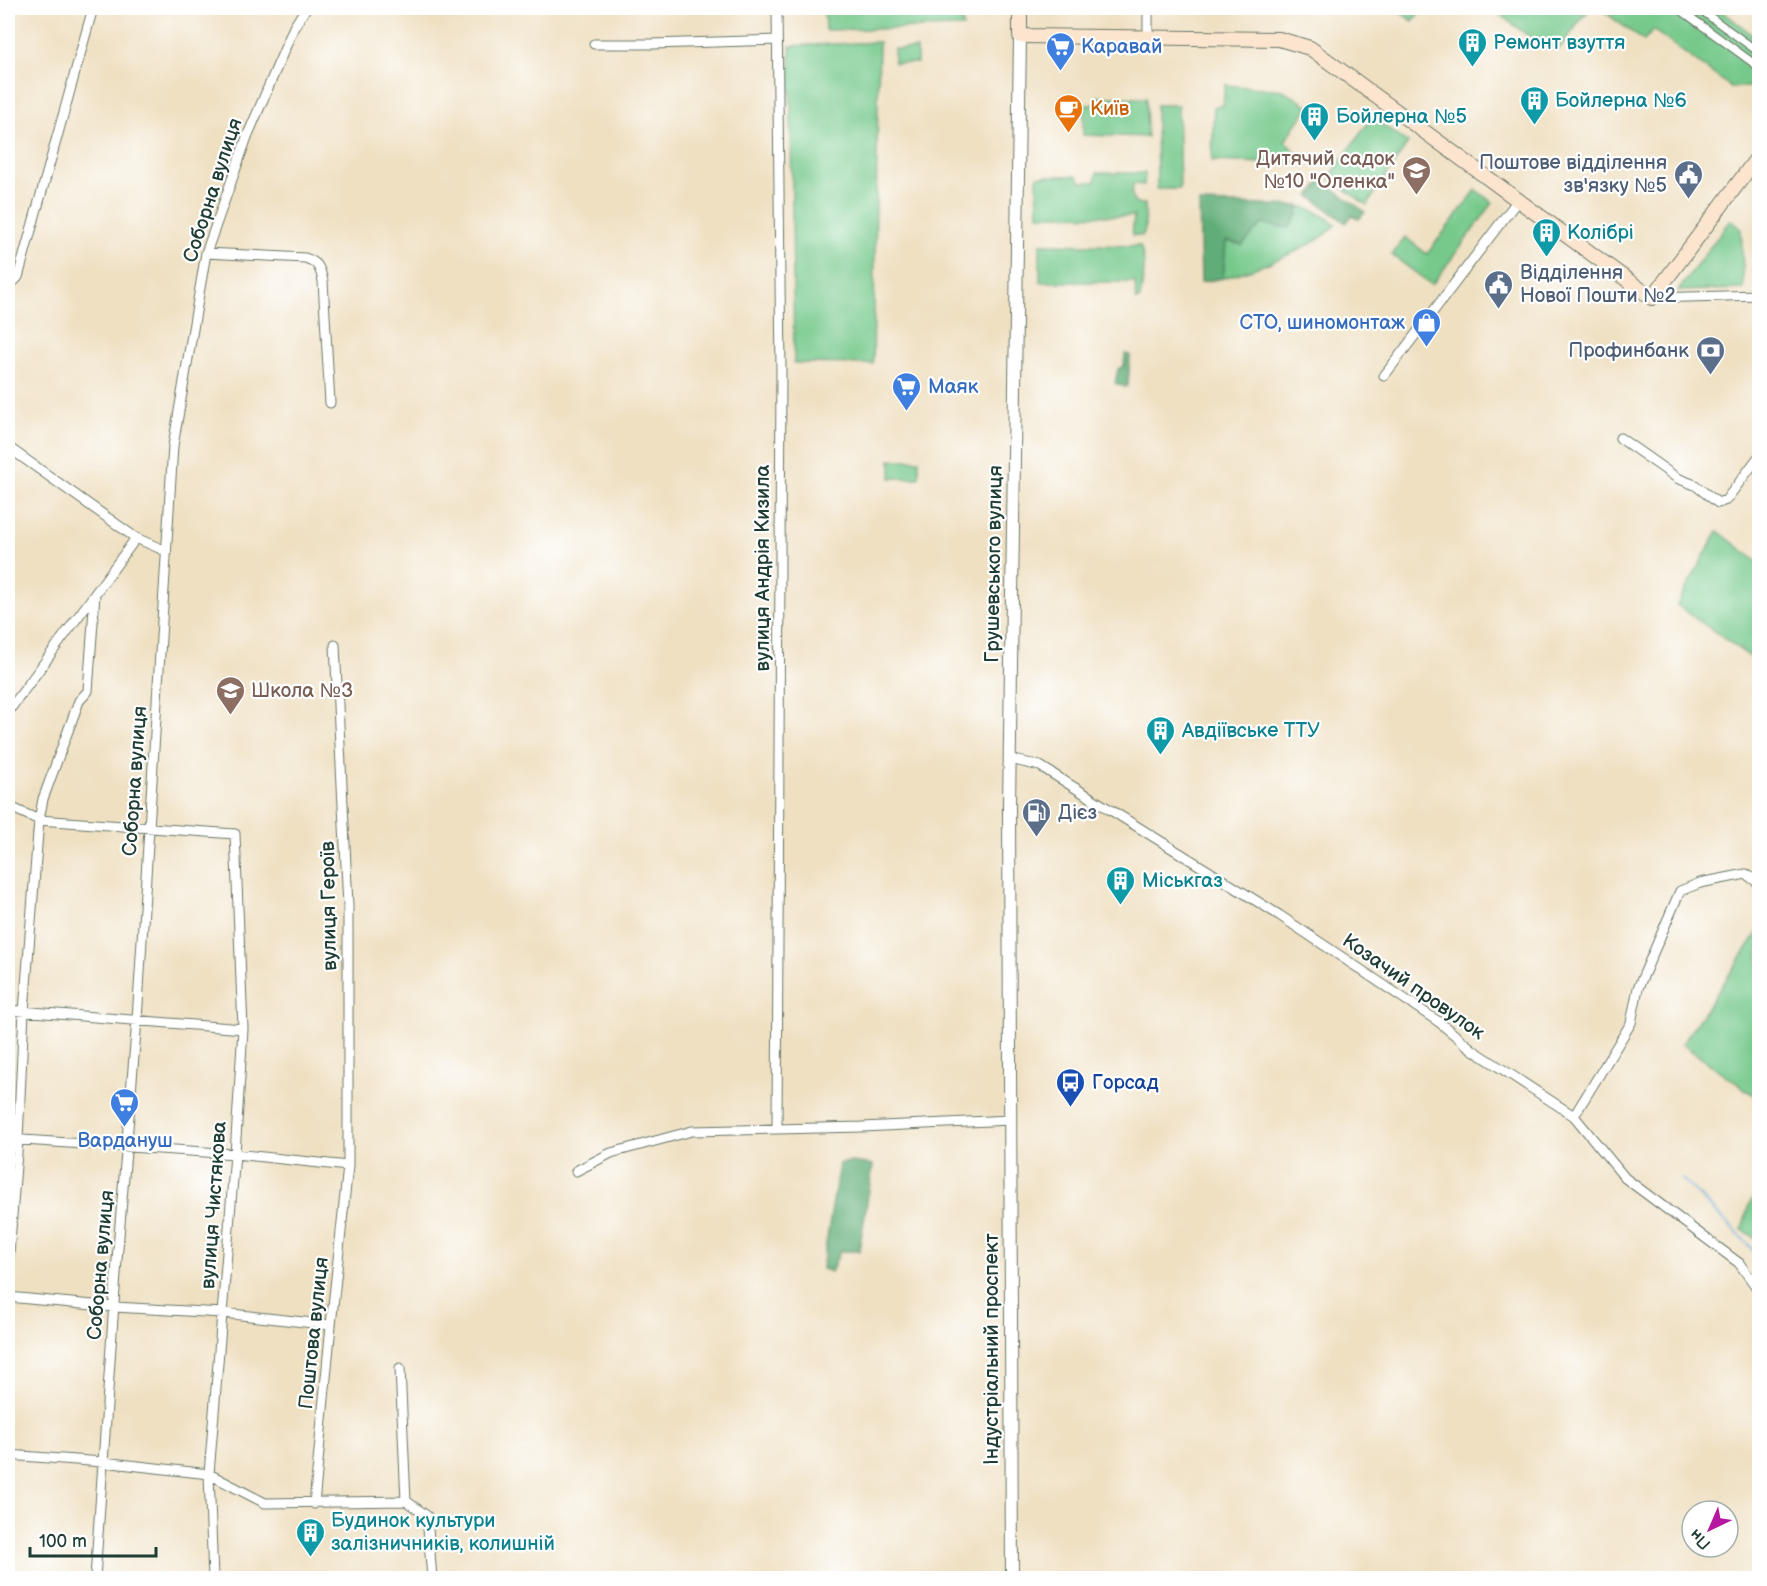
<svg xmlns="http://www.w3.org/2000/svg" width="1767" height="1586" viewBox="0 0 1767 1586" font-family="'Balsamiq Sans',sans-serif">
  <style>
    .green { fill: #76c98b; stroke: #4a8360; stroke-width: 1.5 }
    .forest { fill: #60ad77; stroke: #407556; stroke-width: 1.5 }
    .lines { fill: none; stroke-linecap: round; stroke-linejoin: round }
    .stream { stroke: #60abd8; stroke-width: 2 }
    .pedestrian-casing { stroke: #687666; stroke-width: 9 }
    .minor-casing { stroke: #687666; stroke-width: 11 }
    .tertiary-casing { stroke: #687666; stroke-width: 14 }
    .secondary-casing { stroke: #687666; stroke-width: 16 }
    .pedestrian { stroke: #fff; stroke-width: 7 }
    .minor { stroke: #fff; stroke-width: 9 }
    .tertiary { stroke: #fff; stroke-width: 12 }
    .secondary { stroke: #fce5cf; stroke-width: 14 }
    .labels { text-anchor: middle; stroke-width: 4.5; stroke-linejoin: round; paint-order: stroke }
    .culture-label { font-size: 20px; fill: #0d838f; stroke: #fff; text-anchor: start }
    .shop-label { font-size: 20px; fill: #366cbe; stroke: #fff; text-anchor: start }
    .food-label { font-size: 20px; fill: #c56008; stroke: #fff; text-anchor: start }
    .education-label { font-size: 20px; fill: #785e54; stroke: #fff; text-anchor: end }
    .service-label { font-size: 20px; fill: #4e5e75; stroke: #fff; text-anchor: end }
    .street-label { font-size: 20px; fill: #1f3d34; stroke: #fff }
    .transit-label { font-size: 20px; fill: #164399; stroke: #fff; text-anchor: start }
  </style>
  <rect width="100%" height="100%" fill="#fff"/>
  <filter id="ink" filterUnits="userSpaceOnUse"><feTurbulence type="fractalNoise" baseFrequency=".0167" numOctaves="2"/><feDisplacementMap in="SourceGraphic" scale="12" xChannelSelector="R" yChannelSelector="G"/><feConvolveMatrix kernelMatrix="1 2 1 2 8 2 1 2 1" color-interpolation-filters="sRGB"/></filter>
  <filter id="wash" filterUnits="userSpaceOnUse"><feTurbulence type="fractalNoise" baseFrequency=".008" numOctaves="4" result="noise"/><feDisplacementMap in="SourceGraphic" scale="24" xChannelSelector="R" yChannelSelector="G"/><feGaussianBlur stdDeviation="1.35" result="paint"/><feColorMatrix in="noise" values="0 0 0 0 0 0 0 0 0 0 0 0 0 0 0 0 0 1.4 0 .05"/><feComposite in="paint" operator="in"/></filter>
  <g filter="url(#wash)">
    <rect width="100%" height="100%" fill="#efe0c2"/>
    <!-- green -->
    <path class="green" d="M824,8H961L963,27L825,30Z
      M1394,8H1414L1420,12L1413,21Z
      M1491,8H1590L1558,50L1530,37Z
      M1599,8H1718L1759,40V87H1731L1653,30L1644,41Z
      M879,42L873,364L794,363L790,46Z
      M894,49H917V63H894Z
      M1225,85L1283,90L1309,106L1285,141L1299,156L1298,164L1212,161L1214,106H1223Z
      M1095,97L1146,98L1147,137L1083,135L1084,105H1091L1095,102Z
      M1156,105H1178L1180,189H1157Z
      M1372,117L1408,143L1367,205L1329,178Z
      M1097,173H1145L1144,185L1133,184L1132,195L1135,204H1145V230L1142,236L1132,235L1134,216L1038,215L1037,176H1077L1081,182H1095Z
      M1476,190L1493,203L1432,285L1392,255L1405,237L1427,254Z
      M1299,206L1315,211L1336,224C1321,246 1250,271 1223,278L1226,240L1242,245L1262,224L1298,214Z
      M1730,220L1741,229L1744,289L1678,291Z
      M1040,244L1140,246C1147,263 1143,281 1140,299L1136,300L1135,282H1040Z
      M891,460H919V478H891Z
      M1718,531L1759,563V663L1677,605Z
      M1759,931V1099L1682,1044Z
      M1759,1191V1240L1742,1230L1749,1204Z"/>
    <!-- forest -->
    <path class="forest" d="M1322,180L1365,212L1359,219L1352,215L1346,223L1310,196Z
      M1199,203L1299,206L1298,214L1289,228L1262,224L1242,245L1226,241L1223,278L1201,282Z
      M1125,354L1130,355L1128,385L1125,387L1115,383L1118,369L1124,366Z
      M852,1162L873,1165L859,1251H840L831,1272L822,1269L839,1164Z"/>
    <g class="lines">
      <!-- stream -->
      <path class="stream" d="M1682,1179L1745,1241L1760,1259"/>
    </g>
  </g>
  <g filter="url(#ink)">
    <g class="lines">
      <defs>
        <path id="pedestrian" d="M1678,8L1760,68
          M1698,8L1760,53"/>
        <path id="minor" d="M777,8L781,371L777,1129
          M1148,37V8
          M594,44H653L777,40
          M206,253L305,258C318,262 320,268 323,281L330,403
          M8,287L18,277L93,8
          M1652,298L1760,295
          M8,310L9,305
          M1384,376L1518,200
          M1620,438L1677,478L1695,485L1718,503L1726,500L1760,455
          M8,447L136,538L166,551
          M8,712L136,538
          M1010,759L1040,766L1279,915L1439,1022L1473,1050L1574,1116L1625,1178L1739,1263L1760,1292
          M8,806L39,820L235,834L243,1029L235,1154L209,1474L213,1578
          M8,1010L243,1029
          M1574,1116L1631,1023L1638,988L1680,891L1700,883L1746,874L1760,884
          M8,1139L235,1154L348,1166
          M576,1171L611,1153L692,1131L862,1127L1010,1120
          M8,1267L18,1140L24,1011L39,820L43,799L79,701L88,691L95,594
          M8,1297L114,1307L223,1313L331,1325
          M400,1368L406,1501L427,1516L432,1578
          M8,1455L103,1462L209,1474L265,1503L406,1501
          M314,1504L331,1325L348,1166V905L335,645
          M95,1578L117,1260L137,1020L173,446L206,253L247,137L294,27L306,8"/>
        <path id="tertiary" d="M1012,1578L1009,806L1020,36"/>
        <path id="secondary" d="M1020,8V36L1279,39L1310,48L1652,298L1760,154"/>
      </defs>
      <!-- pedestrian casing -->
      <use href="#pedestrian" class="pedestrian-casing"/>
      <!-- minor casing -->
      <use href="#minor" class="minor-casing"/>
      <!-- tertiary casing -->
      <use href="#tertiary" class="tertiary-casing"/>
      <!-- secondary casing -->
      <use href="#secondary" class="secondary-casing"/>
      <!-- pedestrian -->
      <use href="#pedestrian" class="pedestrian"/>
      <!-- minor -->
      <use href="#minor" class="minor"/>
      <!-- tertiary -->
      <use href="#tertiary" class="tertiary"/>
      <!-- secondary -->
      <use href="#secondary" class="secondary"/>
    </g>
  </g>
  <!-- icons -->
  <defs>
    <symbol id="building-pin" viewBox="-11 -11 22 30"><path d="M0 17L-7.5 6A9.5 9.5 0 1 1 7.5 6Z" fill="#0f9aa8" stroke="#fff"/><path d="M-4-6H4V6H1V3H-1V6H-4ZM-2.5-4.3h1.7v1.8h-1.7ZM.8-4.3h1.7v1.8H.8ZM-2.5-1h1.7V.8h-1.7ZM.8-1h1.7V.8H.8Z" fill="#fff"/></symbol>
    <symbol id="supermarket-pin" viewBox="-11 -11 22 30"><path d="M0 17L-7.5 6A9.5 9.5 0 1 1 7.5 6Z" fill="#3f7fe0" stroke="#fff"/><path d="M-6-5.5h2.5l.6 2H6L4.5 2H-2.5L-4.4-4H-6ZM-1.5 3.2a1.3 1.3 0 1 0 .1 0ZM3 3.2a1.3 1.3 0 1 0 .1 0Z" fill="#fff"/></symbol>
    <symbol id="cafe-pin" viewBox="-11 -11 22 30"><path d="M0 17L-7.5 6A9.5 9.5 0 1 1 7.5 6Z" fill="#e8710a" stroke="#fff"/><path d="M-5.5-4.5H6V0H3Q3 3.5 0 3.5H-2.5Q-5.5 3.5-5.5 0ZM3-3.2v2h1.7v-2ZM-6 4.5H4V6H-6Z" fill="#fff"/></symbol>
    <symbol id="school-pin" viewBox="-11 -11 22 30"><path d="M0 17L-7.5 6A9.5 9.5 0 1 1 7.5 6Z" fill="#8d6e63" stroke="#fff"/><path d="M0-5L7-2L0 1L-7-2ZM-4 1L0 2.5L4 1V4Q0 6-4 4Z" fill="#fff"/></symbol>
    <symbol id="civic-pin" viewBox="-11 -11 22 30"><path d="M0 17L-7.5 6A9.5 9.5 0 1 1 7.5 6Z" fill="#5c6f8a" stroke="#fff"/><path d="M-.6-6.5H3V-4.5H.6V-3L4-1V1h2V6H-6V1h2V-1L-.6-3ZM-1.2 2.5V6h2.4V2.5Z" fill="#fff"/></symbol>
    <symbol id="shop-pin" viewBox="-11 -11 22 30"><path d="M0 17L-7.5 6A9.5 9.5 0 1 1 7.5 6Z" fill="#3f7fe0" stroke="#fff"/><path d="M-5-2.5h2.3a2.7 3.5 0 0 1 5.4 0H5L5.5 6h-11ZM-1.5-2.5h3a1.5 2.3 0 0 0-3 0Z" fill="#fff"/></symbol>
    <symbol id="bank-pin" viewBox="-11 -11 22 30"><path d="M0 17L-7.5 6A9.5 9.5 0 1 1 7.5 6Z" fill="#5c6f8a" stroke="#fff"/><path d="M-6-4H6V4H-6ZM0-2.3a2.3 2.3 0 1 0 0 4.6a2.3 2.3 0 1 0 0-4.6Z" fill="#fff"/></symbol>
    <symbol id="fuel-pin" viewBox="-11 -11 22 30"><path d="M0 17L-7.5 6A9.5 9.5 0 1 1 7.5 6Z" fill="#5c6f8a" stroke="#fff"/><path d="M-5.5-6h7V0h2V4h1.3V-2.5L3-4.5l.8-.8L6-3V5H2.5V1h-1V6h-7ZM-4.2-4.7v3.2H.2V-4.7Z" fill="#fff"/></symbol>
    <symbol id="bus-pin" viewBox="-11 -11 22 30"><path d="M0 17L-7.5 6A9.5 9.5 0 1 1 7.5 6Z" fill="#1a4fb4" stroke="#fff"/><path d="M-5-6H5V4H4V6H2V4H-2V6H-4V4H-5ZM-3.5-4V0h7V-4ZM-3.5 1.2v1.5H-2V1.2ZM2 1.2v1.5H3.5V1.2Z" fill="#fff"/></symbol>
  </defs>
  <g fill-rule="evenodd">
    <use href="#building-pin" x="1456" y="26" width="33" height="45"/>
    <use href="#supermarket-pin" x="1044" y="30" width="33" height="45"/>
    <use href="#building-pin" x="1518" y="84" width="33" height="45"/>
    <use href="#cafe-pin" x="1052" y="92" width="33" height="45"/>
    <use href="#building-pin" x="1298" y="100" width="33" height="45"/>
    <use href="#school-pin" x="1400" y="154" width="33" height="45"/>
    <use href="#civic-pin" x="1672" y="158" width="33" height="45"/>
    <use href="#building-pin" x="1530" y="216" width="33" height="45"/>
    <use href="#civic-pin" x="1482" y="268" width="33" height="45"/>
    <use href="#shop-pin" x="1410" y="306" width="33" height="45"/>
    <use href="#bank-pin" x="1694" y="334" width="33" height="45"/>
    <use href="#supermarket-pin" x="890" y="370" width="33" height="45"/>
    <use href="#school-pin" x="214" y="674" width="33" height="45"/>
    <use href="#building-pin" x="1144" y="714" width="33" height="45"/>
    <use href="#fuel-pin" x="1020" y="796" width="33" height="45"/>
    <use href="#building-pin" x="1104" y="864" width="33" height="45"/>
    <use href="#bus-pin" x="1054" y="1066" width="33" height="45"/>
    <use href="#supermarket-pin" x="108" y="1086" width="33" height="45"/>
    <use href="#building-pin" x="294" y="1516" width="33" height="45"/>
  </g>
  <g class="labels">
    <!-- culture labels -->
    <g class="culture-label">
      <text x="1493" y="49">Ремонт взуття</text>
      <text x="1555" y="107">Бойлерна №6</text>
      <text x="1336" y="123">Бойлерна №5</text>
      <text x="1567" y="239">Колібрі</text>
      <text x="1182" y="737">Авдіївське ТТУ</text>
      <text x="1142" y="887">Міськгаз</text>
      <text x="331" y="1527">Будинок культури<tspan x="331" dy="23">залізничників, колишній</tspan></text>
    </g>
    <!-- shop labels -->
    <g class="shop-label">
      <text x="1081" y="53">Каравай</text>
      <text x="1405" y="329" text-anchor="end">СТО, шиномонтаж</text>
      <text x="928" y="393">Маяк</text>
      <text x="125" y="1147" text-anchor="middle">Вардануш</text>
    </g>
    <!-- food labels -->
    <g class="food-label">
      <text x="1090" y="115">Київ</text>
    </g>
    <!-- education labels -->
    <g class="education-label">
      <text x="1395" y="165">Дитячий садок<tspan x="1395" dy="23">№10 "Оленка"</tspan></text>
      <text x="251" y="697" text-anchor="start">Школа №3</text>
    </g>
    <!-- service labels -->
    <g class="service-label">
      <text x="1667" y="169">Поштове відділення<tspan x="1667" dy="23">зв'язку №5</tspan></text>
      <text x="1520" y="279" text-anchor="start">Відділення<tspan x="1520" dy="23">Нової Пошти №2</tspan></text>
      <text x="1689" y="357">Профинбанк</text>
      <text x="1058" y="819" text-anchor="start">Дієз</text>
    </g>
    <!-- street labels -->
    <g class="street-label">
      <text transform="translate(212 190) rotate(-72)" y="7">Соборна вулиця</text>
      <text transform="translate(993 564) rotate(-89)" y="7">Грушевського вулиця</text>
      <text transform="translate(762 568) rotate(-90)" y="7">вулиця Андрія Кизила</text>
      <text transform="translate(134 781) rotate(-86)" y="7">Соборна вулиця</text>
      <text transform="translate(328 906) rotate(-91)" y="7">вулиця Героїв</text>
      <text transform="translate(1414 986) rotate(35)" y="7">Козачий провулок</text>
      <text transform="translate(213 1205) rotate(-86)" y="7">вулиця Чистякова</text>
      <text transform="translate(100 1265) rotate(-85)" y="7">Соборна вулиця</text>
      <text transform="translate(313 1333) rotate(-84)" y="7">Поштова вулиця</text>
      <text transform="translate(991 1349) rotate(-90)" y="7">Індустріальний проспект</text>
    </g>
    <!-- transit labels -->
    <g class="transit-label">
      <text x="1092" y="1089">Горсад</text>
    </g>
  </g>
  <!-- margin -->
  <rect width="1767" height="1586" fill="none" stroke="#fff" stroke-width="30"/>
  <!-- north arrow -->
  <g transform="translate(1710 1529) rotate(224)"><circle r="28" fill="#ffffff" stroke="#a5b1ae" stroke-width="1.5"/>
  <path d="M0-4.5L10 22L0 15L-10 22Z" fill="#b5179e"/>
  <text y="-9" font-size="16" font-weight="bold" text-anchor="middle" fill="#1f3d34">Пн</text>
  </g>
  <!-- scale -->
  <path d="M30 1547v9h126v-9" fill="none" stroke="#1f3d34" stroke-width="3"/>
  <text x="39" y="1547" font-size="18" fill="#1f3d34" stroke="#ffffff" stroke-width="4.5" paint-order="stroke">100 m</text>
</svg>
